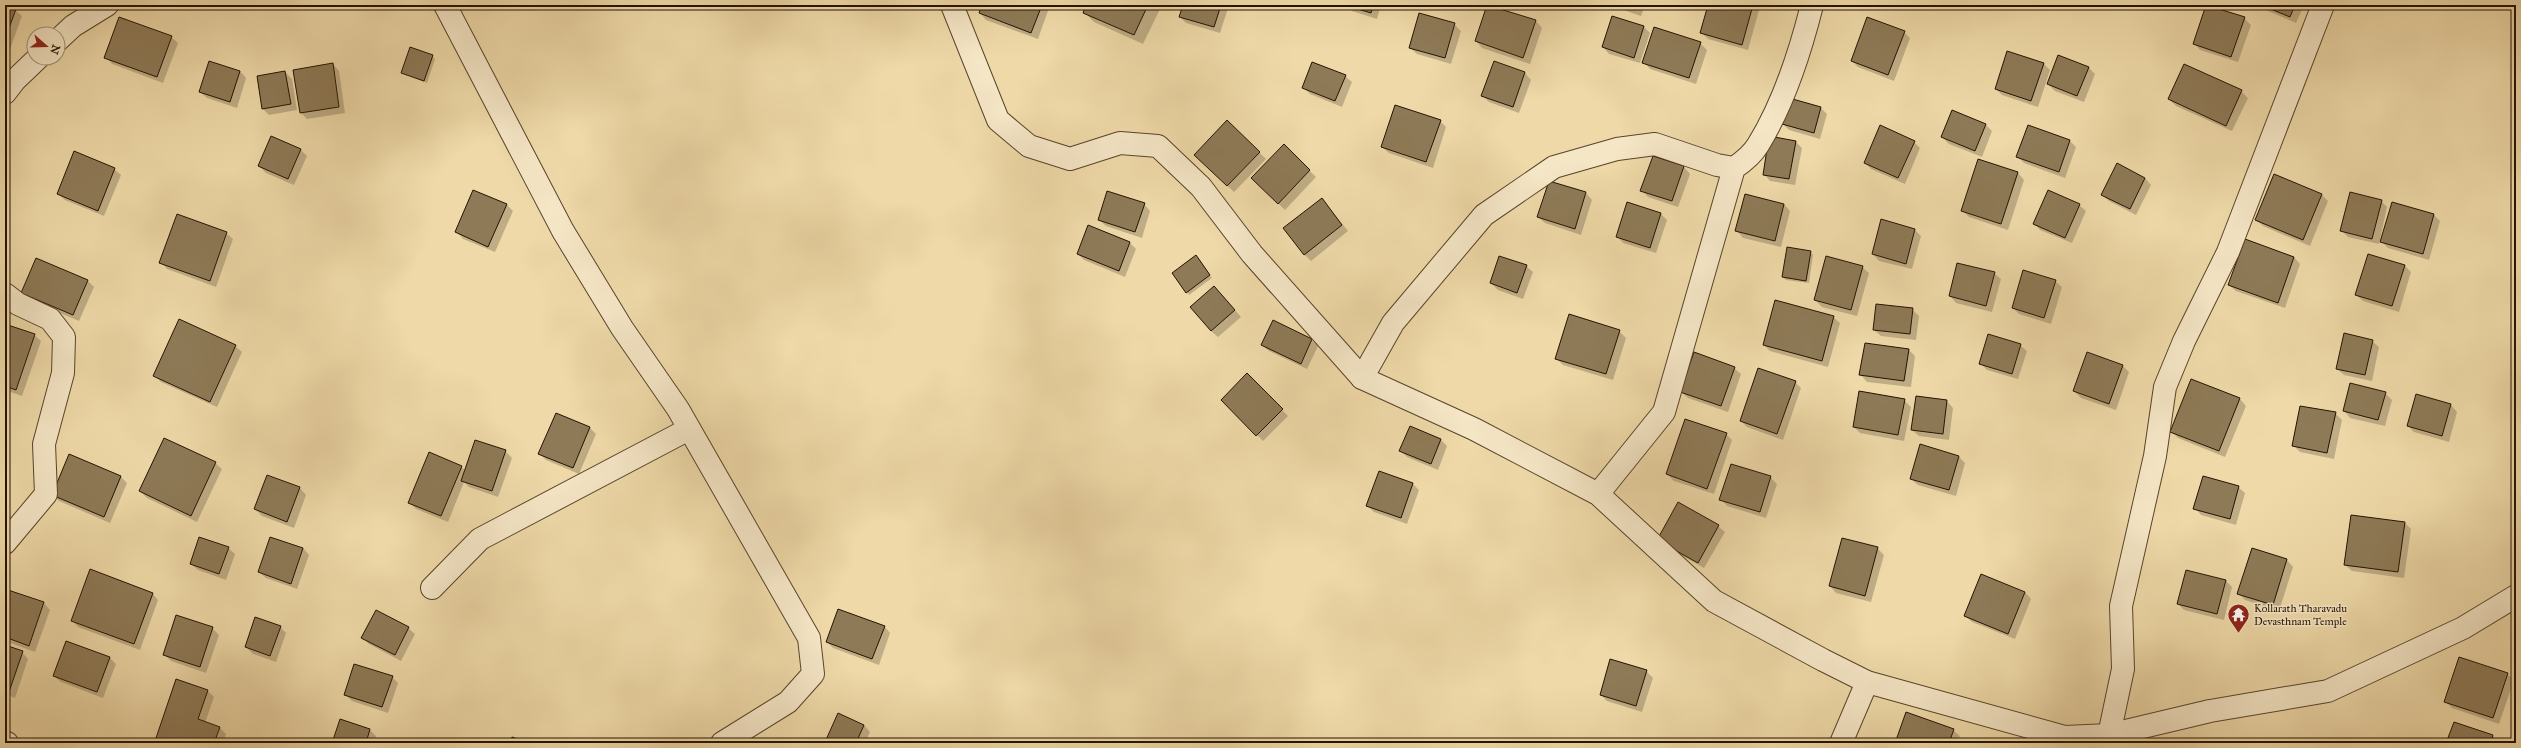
<svg xmlns="http://www.w3.org/2000/svg" width="2521" height="748" viewBox="0 0 2521 748" font-family="'IM FELL Great Primer',serif">
  <style>
    .shadow { fill: #0003 }
    .building { fill: #8e7a57; stroke: #241300 }
    .lines { fill: none; stroke-linecap: round; stroke-linejoin: round }
    .minor-casing { stroke: #57442a; stroke-width: 24 }
    .tertiary-casing { stroke: #57442a; stroke-width: 24 }
    .minor { stroke: #f5e6c6; stroke-width: 22 }
    .tertiary { stroke: #f5e6c6; stroke-width: 22 }
    .labels { text-anchor: middle; stroke-width: 3; stroke-linejoin: round; paint-order: stroke }
    .poi-label { font-size: 11px; fill: #241300; stroke: #f5e6c6; text-anchor: start }
  </style>
  <rect width="100%" height="100%" fill="#efd9a8"/>
  <filter id="stains"><feTurbulence type="fractalNoise" baseFrequency=".005" numOctaves="4"/><feColorMatrix values="0 0 0 0 .2 0 0 0 0 .09 0 0 0 0 .02 0 0 0 .5 -.17"/></filter>
  <radialGradient id="worn" r=".72"><stop offset=".6" stop-color="#630" stop-opacity="0"/><stop offset="1" stop-color="#630" stop-opacity=".3"/></radialGradient>
  <!-- shadow -->
  <path class="shadow" d="M983,5H1050L1038,39L986,20L980,13Z
    M1088,5H1162L1143,44L1094,22L1084,12Z
    M1184,5H1229L1220,33L1186,23L1180,17Z
    M1346,5H1381L1377,19L1352,11Z
    M1488,5L1536,21L1542,28L1530,64L1482,48L1476,41Z
    M1609,5H1645L1641,16Z
    M1709,5H1754L1759,10L1748,50L1708,39L1702,33Z
    M2254,5H2304L2296,23Z
    M5,6L15,10L22,16L7,57L5,56Z
    M1613,17L1644,27L1650,33L1640,63L1609,54L1603,47Z
    M2244,18L2251,25L2238,62L2200,50L2194,43Z
    M1454,24L1461,31L1451,64L1417,54L1410,48Z
    M1904,32L1910,38L1894,81L1858,67L1852,61Z
    M171,37L178,43L163,83L112,64L106,57Z
    M1700,43L1707,50L1696,84L1650,69L1644,62Z
    M432,56L435,59L427,83L402,73Z
    M1495,62L1525,73L1531,80L1519,113L1489,102L1483,96Z
    M333,64L339,71L345,113L307,119L301,113Z
    M2044,64L2050,70L2038,107L2002,95L1996,89Z
    M2088,67L2095,74L2084,102L2055,91L2048,84Z
    M240,71L246,78L237,108L207,98L200,92Z
    M285,72L292,79L297,110L269,115L263,109Z
    M1345,76L1352,82L1342,107L1310,94L1304,88Z
    M2241,91L2248,98L2232,131L2176,106L2169,99Z
    M1821,108L1827,114L1820,139L1789,130L1783,124Z
    M1953,111L1986,125L1992,131L1982,157L1949,144L1942,137Z
    M1227,121L1266,159L1234,192L1195,155Z
    M1440,121L1446,127L1433,168L1389,153L1382,147Z
    M1795,141L1802,148L1795,185L1770,181L1764,174Z
    M2070,141L2076,147L2065,178L2024,163L2018,157Z
    M1914,142L1920,148L1905,184L1871,169L1865,163Z
    M1284,146L1316,177L1285,210L1252,178Z
    M301,150L307,156L294,185L266,173L259,166Z
    M2117,164L2145,178L2151,185L2136,215L2109,201L2102,195Z
    M1684,167L1690,174L1678,207L1648,197L1642,190Z
    M114,169L121,175L104,216L65,200L58,194Z
    M2018,173L2024,180L2008,230L1969,217L1962,210Z
    M2275,175L2322,195L2328,201L2310,246L2263,226L2256,220Z
    M1586,193L1592,200L1581,235L1545,223L1538,217Z
    M1322,199L1348,231L1311,261L1304,254Z
    M2381,201L2387,207L2379,244L2348,237L2342,231Z
    M506,204L513,211L495,252L463,239L457,232Z
    M1144,204L1150,211L1142,238L1106,226L1099,220Z
    M1784,204L1790,211L1781,247L1743,238L1737,231Z
    M2079,205L2086,211L2072,243L2040,230L2034,223Z
    M1661,214L1667,220L1656,253L1623,243L1617,236Z
    M2434,215L2440,221L2429,260L2388,248L2382,242Z
    M1914,229L1921,236L1912,269L1879,261L1873,254Z
    M226,233L233,239L216,287L167,269L161,262Z
    M2245,240L2294,257L2300,264L2285,308L2236,291L2229,285Z
    M1130,243L1136,249L1125,277L1084,260L1078,254Z
    M1810,252L1813,255L1809,283L1786,280L1783,277Z
    M1199,259L1212,278L1189,295L1187,292Z
    M1526,266L1533,272L1523,299L1498,290L1491,283Z
    M2405,266L2411,272L2399,312L2363,301L2356,295Z
    M1862,267L1869,273L1857,316L1822,307L1815,300Z
    M1994,273L2001,279L1992,312L1956,303L1950,296Z
    M88,281L94,287L79,321L29,300L23,293Z
    M2055,281L2062,287L2051,324L2019,314L2013,308Z
    M1221,294L1241,317L1218,337L1211,331Z
    M1912,309L1919,316L1916,340L1881,336L1874,330Z
    M1833,317L1840,323L1828,367L1770,351L1764,345Z
    M5,325L34,335L41,341L22,396L5,390Z
    M1619,331L1626,338L1613,380L1563,365L1556,358Z
    M1311,340L1318,346L1307,369L1269,351L1262,345Z
    M2372,341L2379,347L2372,381L2344,375L2337,369Z
    M1865,344L1909,350L1915,356L1911,387L1867,382L1861,375Z
    M2020,345L2027,351L2018,379L1987,370L1980,363Z
    M235,346L242,352L217,407L161,382L154,375Z
    M2088,353L2123,366L2129,372L2116,410L2081,398L2074,391Z
    M1734,368L1741,374L1728,412L1688,398L1681,392Z
    M1247,375L1288,416L1263,441L1222,400Z
    M2192,380L2240,399L2246,406L2225,457L2178,438L2171,431Z
    M1795,382L1801,388L1783,440L1747,427L1741,421Z
    M2385,393L2392,400L2385,426L2350,418L2344,411Z
    M2416,395L2451,405L2457,412L2449,442L2414,432L2408,426Z
    M1904,400L1911,407L1904,441L1860,433L1854,427Z
    M1947,401L1953,408L1949,440L1919,436L1912,430Z
    M2335,413L2342,420L2334,459L2300,452L2294,446Z
    M556,414L590,428L596,434L579,474L546,460L540,454Z
    M1410,427L1441,440L1447,446L1438,470L1407,457L1401,451Z
    M1726,434L1732,440L1714,494L1674,481L1667,474Z
    M1921,446L1959,457L1965,463L1956,496L1918,485L1911,479Z
    M505,451L512,458L498,497L469,487L464,482L448,522L416,509L409,502L461,467L466,471Z
    M215,463L222,469L197,522L147,498L140,491Z
    M1380,472L1413,484L1419,490L1407,524L1374,512L1367,505Z
    M268,476L300,488L306,495L294,528L262,516L255,509Z
    M121,477L127,483L110,523L59,501L53,495Z
    M1770,477L1777,484L1766,518L1727,506L1721,499Z
    M2238,487L2245,493L2236,525L2201,515L2195,508Z
    M2404,522L2411,529L2404,578L2352,571L2345,565Z
    M1718,526L1725,532L1704,568L1665,546Z
    M228,548L235,554L226,580L198,570L191,564Z
    M303,548L309,555L297,589L266,578L259,572Z
    M1877,548L1884,555L1871,602L1836,593L1830,586Z
    M2253,549L2287,560L2293,567L2279,611L2245,600L2239,594Z
    M1982,575L2025,592L2031,599L2015,639L1972,622L1965,616Z
    M2226,581L2232,587L2224,620L2184,610L2178,604Z
    M5,590L44,603L50,610L35,652L5,641Z
    M152,593L158,600L140,650L78,627L72,620Z
    M884,626L890,633L879,665L833,648L827,642Z
    M280,627L286,633L276,662L253,654L246,647Z
    M212,628L219,635L206,673L171,661L164,654Z
    M408,628L415,634L401,661L369,644L363,638Z
    M67,642L110,658L116,664L103,698L61,682L54,676Z
    M5,646L22,652L28,659L15,698L5,694Z
    M1646,671L1653,678L1642,712L1607,701L1601,695Z
    M2507,674L2514,680L2499,724L2452,708L2445,701Z
    M392,677L398,683L388,713L352,701L346,695Z
    M177,681L208,691L214,697L205,723L220,728L226,734L223,743H163L158,738Z
    M838,715L864,725L870,732L865,743L826,742Z
    M341,720L370,730L376,736L374,743H333Z
    M2454,723L2493,736L2499,743H2447Z
    M1953,730L1960,736L1957,743H1896Z"/>
  <!-- building -->
  <path class="building" d="M5,5L16,9L5,39Z
    M982,5H1042L1031,33L979,13Z
    M1086,5H1148L1134,35L1083,13Z
    M1183,5H1221L1214,27L1179,17Z
    M1345,5H1373L1371,13Z
    M1487,5L1536,20L1523,58L1475,41Z
    M1620,5H1637L1635,10Z
    M1708,5H1753L1742,45L1700,33Z
    M2206,5L2245,17L2231,57L2193,44Z
    M2261,5H2295L2290,17Z
    M1419,13L1455,23L1445,58L1409,48Z
    M1612,16L1644,26L1634,58L1602,47Z
    M119,17L172,36L157,77L104,58Z
    M1867,17L1905,31L1888,75L1851,61Z
    M1654,27L1701,42L1689,78L1642,63Z
    M410,47L433,55L424,81L401,73Z
    M2007,51L2044,63L2031,101L1995,89Z
    M2058,55L2089,67L2077,96L2047,84Z
    M209,61L240,71L230,102L199,92Z
    M1494,61L1525,72L1513,107L1481,96Z
    M1312,62L1346,75L1335,101L1302,88Z
    M333,63L339,107L300,113L293,70Z
    M2184,64L2242,90L2226,126L2168,99Z
    M285,71L291,104L262,109L257,76Z
    M1789,98L1821,107L1814,133L1782,124Z
    M1395,105L1441,120L1426,162L1381,147Z
    M1952,110L1986,124L1975,151L1941,137Z
    M1227,120L1260,152L1227,186L1194,155Z
    M1880,125L1915,141L1898,178L1864,163Z
    M2028,125L2070,140L2059,172L2016,157Z
    M271,136L301,149L288,179L258,166Z
    M1769,136L1796,141L1789,179L1763,175Z
    M1284,144L1310,170L1278,204L1251,178Z
    M74,151L115,168L98,211L57,194Z
    M1653,156L1684,166L1672,201L1640,191Z
    M1978,159L2018,172L2001,224L1961,211Z
    M2117,163L2145,178L2130,209L2101,195Z
    M2274,174L2322,194L2303,240L2255,220Z
    M1549,181L1586,192L1575,229L1537,217Z
    M473,190L507,204L488,247L455,232Z
    M2048,190L2080,204L2065,238L2033,224Z
    M1107,191L1145,203L1135,232L1098,220Z
    M2350,192L2382,200L2372,239L2340,231Z
    M1745,194L1784,204L1775,241L1735,231Z
    M1322,198L1342,225L1304,255L1283,228Z
    M1627,202L1661,213L1650,248L1616,237Z
    M2392,202L2434,214L2423,254L2380,242Z
    M177,214L227,232L210,281L159,263Z
    M1881,219L1915,229L1906,264L1872,254Z
    M1088,225L1130,242L1119,271L1077,254Z
    M2245,239L2294,257L2278,303L2228,285Z
    M1787,247L1811,251L1806,281L1782,277Z
    M2368,254L2405,265L2392,306L2355,295Z
    M1196,255L1210,275L1186,293L1172,273Z
    M1499,256L1527,265L1517,293L1490,283Z
    M1826,256L1863,266L1851,310L1814,300Z
    M36,258L88,280L73,315L21,293Z
    M1957,263L1995,272L1986,306L1949,296Z
    M2023,270L2056,280L2044,318L2012,308Z
    M1214,286L1235,310L1211,331L1190,307Z
    M1775,300L1834,316L1822,361L1763,345Z
    M1876,304L1913,308L1910,334L1873,330Z
    M1569,314L1620,330L1606,374L1555,359Z
    M179,319L236,345L210,402L153,376Z
    M1273,320L1312,339L1301,364L1261,345Z
    M5,324L35,334L16,390L5,386Z
    M2344,333L2373,340L2365,375L2336,369Z
    M1988,334L2021,344L2012,374L1979,364Z
    M1865,343L1909,349L1904,381L1859,375Z
    M1694,352L1735,367L1721,406L1680,392Z
    M2087,352L2123,365L2109,404L2073,391Z
    M1758,368L1796,381L1777,434L1740,421Z
    M1247,373L1283,409L1256,436L1221,400Z
    M2191,379L2240,398L2219,451L2170,432Z
    M2350,383L2386,392L2378,420L2343,411Z
    M1859,391L1905,399L1898,435L1853,427Z
    M2416,394L2451,404L2442,436L2407,426Z
    M1916,396L1947,400L1943,434L1911,430Z
    M2300,406L2336,412L2327,453L2292,446Z
    M556,413L590,427L573,468L538,454Z
    M1685,419L1727,433L1707,489L1666,474Z
    M1410,426L1441,439L1431,464L1399,451Z
    M164,438L216,462L191,516L139,491Z
    M475,440L506,450L492,491L461,481Z
    M1920,444L1959,456L1949,490L1910,479Z
    M429,452L462,466L441,516L408,503Z
    M69,454L121,476L104,517L52,495Z
    M1731,464L1771,476L1760,512L1719,500Z
    M1379,471L1413,483L1401,518L1366,506Z
    M267,475L300,487L287,522L254,509Z
    M2203,476L2239,486L2230,519L2193,509Z
    M1678,502L1719,525L1698,563L1657,540Z
    M2351,515L2405,522L2398,572L2344,565Z
    M199,537L229,547L219,574L190,564Z
    M270,537L303,548L291,584L258,572Z
    M1842,538L1878,547L1865,596L1829,586Z
    M2252,548L2287,559L2273,605L2237,594Z
    M90,569L153,593L134,644L71,621Z
    M2186,570L2226,580L2217,614L2177,604Z
    M1981,574L2025,592L2008,634L1964,616Z
    M5,589L44,602L29,646L5,637Z
    M838,609L885,626L872,659L826,642Z
    M376,610L409,627L395,655L361,638Z
    M176,615L213,627L200,667L163,655Z
    M255,617L281,626L270,656L245,647Z
    M66,641L110,657L97,692L53,676Z
    M5,645L23,651L9,692L5,691Z
    M2459,657L2508,673L2493,718L2444,702Z
    M1610,659L1647,670L1636,706L1600,695Z
    M354,664L393,676L382,707L344,695Z
    M176,679L208,690L198,719L220,727L214,743H171L156,738Z
    M1906,712L1954,729L1949,743H1895Z
    M838,713L864,725L856,743L825,742Z
    M340,719L370,729L366,743H332Z
    M2454,722L2493,735L2490,743H2446Z
    M512,737L529,743H510Z"/>
  <g class="lines">
    <defs>
      <path id="minor" d="M445,5L563,231L622,328L678,409L809,638L813,674L788,702L722,743
        M58,40L73,26L107,5
        M5,93L15,80L38,58
        M5,294L18,304L50,319L64,337L63,373L44,444L46,494L5,543
        M1362,378L1393,323L1484,215L1554,167L1617,149L1655,144L1717,165L1734,168C1743,162 1752,155 1758,145C1784,103 1800,53 1812,5
        M1598,494L1664,412L1734,168
        M432,588L480,539L689,429
        M2109,735L2123,669L2121,606L2155,456L2165,387L2184,341L2228,252L2323,5
        M5,742L7,743
        M1841,743L1867,682"/>
      <path id="tertiary" d="M952,5L998,120L1029,146L1070,159L1120,143L1158,146L1201,187L1252,254L1362,378L1474,429L1598,494L1714,601L1823,660L1867,682L2065,737L2109,735L2210,711L2328,691L2463,628L2516,596"/>
    </defs>
    <!-- minor casing -->
    <use href="#minor" class="minor-casing"/>
    <!-- tertiary casing -->
    <use href="#tertiary" class="tertiary-casing"/>
    <!-- minor -->
    <use href="#minor" class="minor"/>
    <!-- tertiary -->
    <use href="#tertiary" class="tertiary"/>
  </g>
  <!-- icons -->
  <defs>
    <symbol id="temple-pin" viewBox="-11 -11 22 30"><path d="M0 17L-7.5 6A9.5 9.5 0 1 1 7.5 6Z" fill="#8f2418" stroke="#f5e6c6"/><path d="M0-6L5-2H3V0L6.5 2.5H4V6H1.5V3h-3V6H-4V2.5H-6.5L-3 0V-2H-5Z" fill="#fff"/></symbol>
  </defs>
  <g fill-rule="evenodd">
    <use href="#temple-pin" x="2226" y="602" width="25" height="34"/>
  </g>
  <g class="labels">
    <!-- poi labels -->
    <g class="poi-label">
      <text x="2254" y="612">Kollarath Tharavadu<tspan x="2254" dy="13">Devasthnam Temple</tspan></text>
    </g>
  </g>
  <!-- margin -->
  <rect width="2521" height="748" fill="none" stroke="#efd9a8" stroke-width="20"/>
  <rect x="6" y="6" width="2509" height="736" fill="none" stroke="#241300" stroke-width="2"/>
  <rect x="10" y="10" width="2501" height="728" fill="none" stroke="#241300"/>
  <!-- north arrow -->
  <g transform="translate(46 46) rotate(110)"><circle r="19" fill="#f5e6c6" stroke="#a19277"/>
  <path d="M0-3L7 15L0 10L-7 15Z" fill="#8f2418"/>
  <text y="-6" font-size="11" font-weight="bold" text-anchor="middle" fill="#241300">N</text>
  </g>
  <rect width="100%" height="100%" filter="url(#stains)"/>
  <rect width="100%" height="100%" fill="url(#worn)"/>
</svg>
